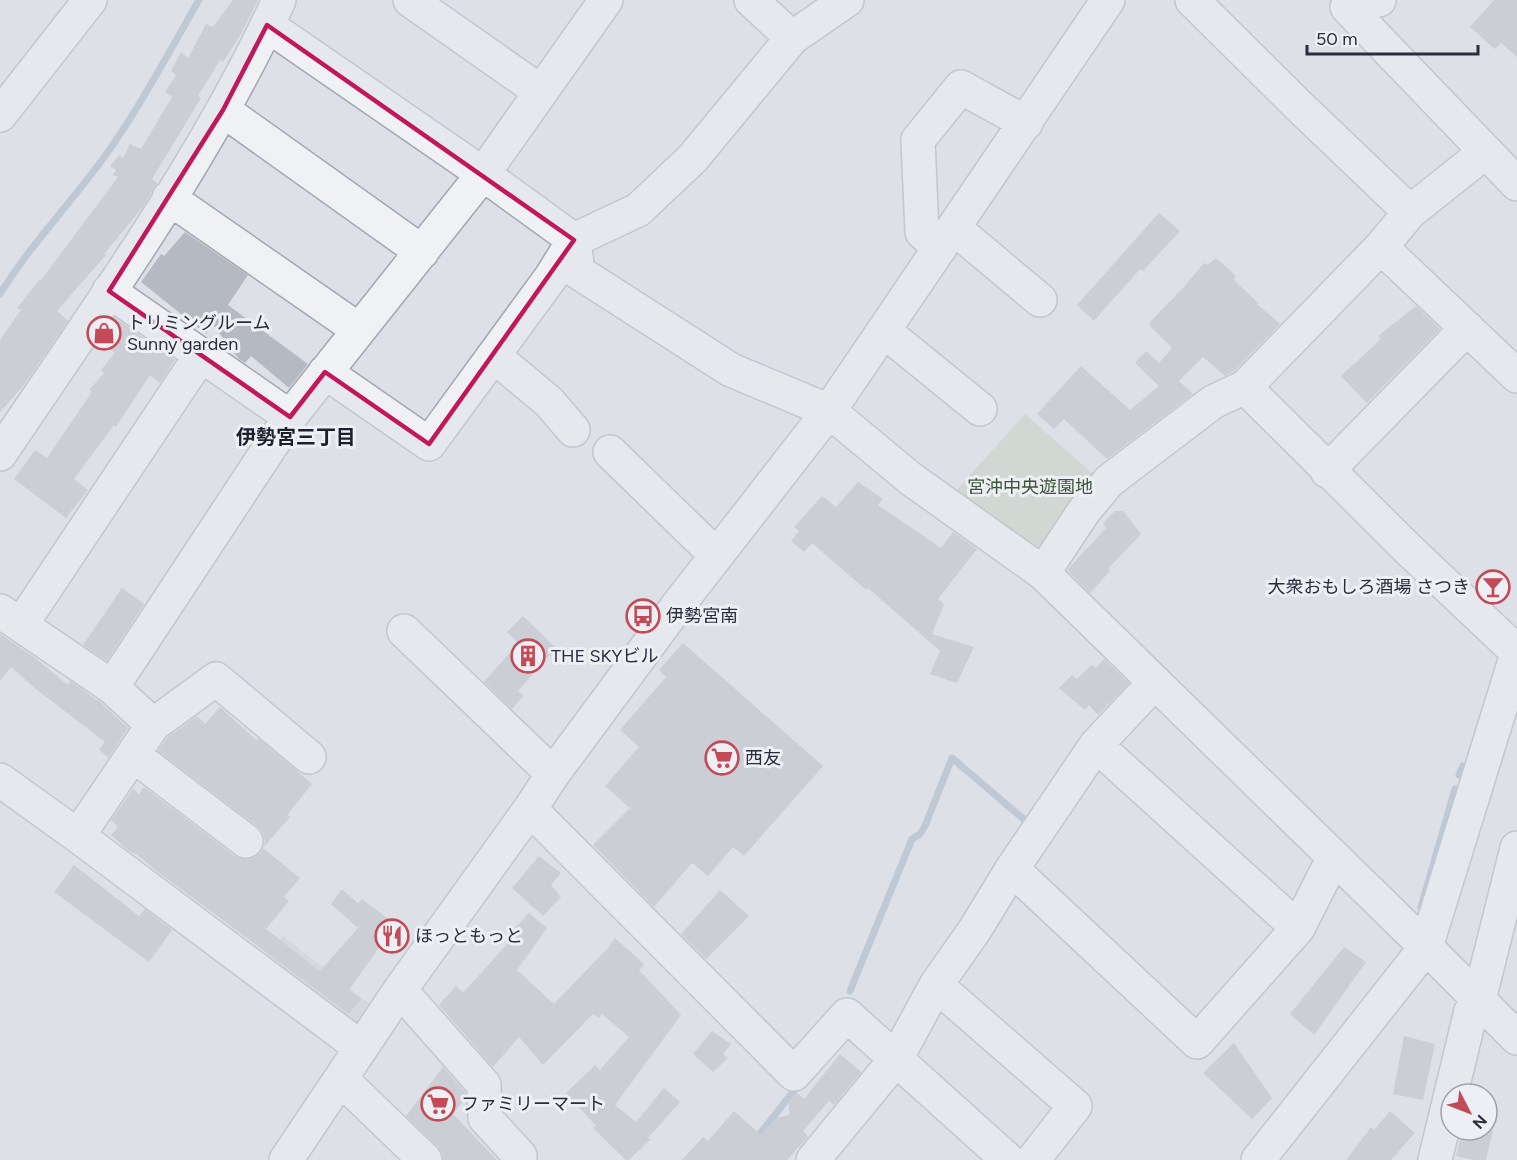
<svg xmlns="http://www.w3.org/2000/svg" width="1517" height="1160" viewBox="0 0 1517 1160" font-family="Figtree,'Noto Sans JP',sans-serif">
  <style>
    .built { fill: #cccfd8 }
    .green { fill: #c3cfbf }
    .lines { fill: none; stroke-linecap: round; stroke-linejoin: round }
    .stream { stroke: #9badc4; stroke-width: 7 }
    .building { fill: #b5bac2 }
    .minor-casing { stroke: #a3a7b0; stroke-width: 36 }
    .minor { stroke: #f0f1f5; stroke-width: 33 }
    .marked { fill: none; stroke: #c2185b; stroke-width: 4.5; stroke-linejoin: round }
    .labels { text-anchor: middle; stroke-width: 6; stroke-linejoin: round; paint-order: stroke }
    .poi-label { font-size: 18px; fill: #282e3c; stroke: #edeff4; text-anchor: start }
    .park-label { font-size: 18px; fill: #3b5636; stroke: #edeff4 }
    .neighbourhood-label { font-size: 20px; font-weight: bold; fill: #1a202c; stroke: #edeff4 }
  </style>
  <rect width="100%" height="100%" fill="#dde0e6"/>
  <!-- built -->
  <path class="built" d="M283,936L372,1006L354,1026L264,957Z"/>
  <!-- green -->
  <path class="green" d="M1025,414L1099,479L1042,558L952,495Z"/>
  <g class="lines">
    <!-- stream -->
    <path class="stream" d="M0,294C31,244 71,203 105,156C140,107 169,52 199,0
      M1459,775L1463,766
      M1421,907L1455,789
      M850,991L912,839L920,834L925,826L952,758L1027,822L1030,817
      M755,1140L800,1083"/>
  </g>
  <!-- building -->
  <path class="building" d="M233,0H258L241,34L223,62L220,60L198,96L201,98L152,179L157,183L143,207L104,254L106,255L57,311L68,321L24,385L0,412V340L21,310L17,308L40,279L41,280L118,177L113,175L116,170L110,166L119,155L123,158L130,144L141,149L172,97L165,92L176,75L171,71L181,52L188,58L206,24L213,27Z
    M1494,0H1517V57L1501,43L1495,49L1470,27Z
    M1159,213L1180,231L1143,271L1140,269L1094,321L1077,305Z
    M185,232L248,275L228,305L308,364L289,388L251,356L245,363L239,359L213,325L206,334L141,282L161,254L164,256Z
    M1216,258L1236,276L1233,279L1258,303L1257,304L1280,324L1234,371L1225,376L1203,357L1179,381L1193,394L1107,459L1064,419L1054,429L1037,414L1081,366L1130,410L1159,386L1135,363L1146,351L1159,363L1172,348L1149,325L1150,322L1184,287L1204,263L1208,265Z
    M1416,306L1440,329L1367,403L1341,376L1381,339L1378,336Z
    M115,318L175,360L160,383L150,375L116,427L114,425L74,479L88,490L66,518L14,479L35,450L47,458L92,392L89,390L104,373L101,370L115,353L99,341Z
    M858,482L883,499L878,505L941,548L953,532L977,549L938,599L944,604L932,634L974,647L957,683L930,674L940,651L868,588L866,590L812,543L804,552L791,541L799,531L794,527L822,496L836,507Z
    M1115,511H1123L1141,534L1108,569L1110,571L1090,593L1067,570L1106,528L1103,523Z
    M122,588L144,604L107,661L83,645Z
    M523,616L556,648L518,691L524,695L512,709L484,682L518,643L507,632Z
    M0,634L34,657L68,685L70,681L100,702L128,728L108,758L99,749L105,742L36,689L11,667L0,681Z
    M683,643L823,766L744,856L733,847L708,876L692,863L654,907L593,845L630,808L605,786L639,747L620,730L666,677L659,670Z
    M1104,659L1129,683L1098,715L1089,705L1085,710L1059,688L1072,675L1077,679L1091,665L1096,668Z
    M220,707L256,740L258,738L312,784L287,815L290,817L263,848L300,878L284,897L289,901L266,929L320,971L358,928L331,904L342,889L358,903L362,899L404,931L387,952L380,946L349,990L361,999L349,1014L158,872L135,853L134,854L123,846L111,835L118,827L111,820L133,789L139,794L144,787L235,856L243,859L253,858L261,853L265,843L263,833L257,826L158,751L167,738L197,716L205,724Z
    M539,856L561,873L551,885L561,897L543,916L512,888Z
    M74,865L139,916L145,909L172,930L149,962L54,892Z
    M720,890L749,916L706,959L681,934Z
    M529,913L547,928L517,970L554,1004L607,949L615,938L644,964L639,970L681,1015L615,1105L636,1122L664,1088L680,1102L648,1138L650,1140L629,1160H626L593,1128L596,1126L566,1093L595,1065L600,1070L629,1037L602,1014L599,1018L593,1014L543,1065L519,1037L493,1067L439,1005L456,986L463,993L517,933L513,930Z
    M1344,947L1366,962L1314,1035L1290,1014Z
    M712,1031L731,1044L723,1054L728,1058L713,1072L693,1054Z
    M1404,1036L1435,1044L1423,1100L1393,1094Z
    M1234,1043L1272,1098L1252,1119L1203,1073Z
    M840,1054L861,1072L834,1105L829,1101L803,1131L808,1137L787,1160H682L703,1137L708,1141L734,1111L761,1135L776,1118L789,1115V1102L797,1093L804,1099Z
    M443,1067L465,1092L466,1097L453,1114L497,1160H443V1154L438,1147L406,1116Z
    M1390,1111L1415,1133L1391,1160H1346L1371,1127L1374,1130Z
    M1462,1130H1493L1486,1160H1475L1456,1156Z"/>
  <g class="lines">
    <defs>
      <path id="minor" d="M410,0L541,92
        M751,0L792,38
        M1192,0L1299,106L1410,212
        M1379,0L1347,7L1517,184
        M267,25L483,174L574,240L578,272L731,370L829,411L911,479L1043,573L1426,947L1517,1038
        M223,110L422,252
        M0,115L90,0
        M169,198L359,330
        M954,228L1040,300
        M1381,247L1517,376
        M940,248L922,232L918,140L961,87L1026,123
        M109,291L290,417
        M884,331L980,409
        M494,356L549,402L573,430
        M325,372L429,444L551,277L574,240L638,210L693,158L792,38L847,0
        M1245,387L1408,549L1517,652
        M610,452L716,555
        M0,454C98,308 205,161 279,0
        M1327,471L1467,328
        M1043,573L1084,511L1109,481L1213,402L1245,387L1381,247L1410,212L1484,153
        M0,611L112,687L153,725L78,836
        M21,625L201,355
        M404,631L553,774
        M112,687L290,417L483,174L606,0
        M153,725L216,679L309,757
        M1096,745L1298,928
        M133,755L246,841
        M0,780L78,836L360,1047
        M530,809L794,1074L847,1015L1008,1160
        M1012,869L1197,1042L1298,928L1334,857
        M936,985L1075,1106L1033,1160
        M400,990L484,1085L485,1118L520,1156V1160
        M341,1079L425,1160
        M286,1160L400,990L530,809L553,774L675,609L829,411L1108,0
        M813,1160L896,1059L936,985L974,931L1012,869L1096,745L1155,682
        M1258,1160L1426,947L1517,654
        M1435,1160L1471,1011L1479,1000L1517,848"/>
    </defs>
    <!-- minor casing -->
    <use href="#minor" class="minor-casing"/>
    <!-- minor -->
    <use href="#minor" class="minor"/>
  </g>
  <!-- marked area -->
  <path d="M0 0H1517V1160H0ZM267,25L574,240L429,444L325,372L290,417L109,291L223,110Z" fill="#dde0e6" fill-opacity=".55" fill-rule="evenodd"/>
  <path class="marked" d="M267,25L574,240L429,444L325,372L290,417L109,291L223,110Z"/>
  <!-- icons -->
  <defs>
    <symbol id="shop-ring" viewBox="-11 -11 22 22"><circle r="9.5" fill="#edeff4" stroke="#c34a57" stroke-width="1.5"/><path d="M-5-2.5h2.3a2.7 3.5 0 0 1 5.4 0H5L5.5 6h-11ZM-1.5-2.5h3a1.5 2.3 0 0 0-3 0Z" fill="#c34a57"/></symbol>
    <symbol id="bar-ring" viewBox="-11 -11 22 22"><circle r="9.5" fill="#edeff4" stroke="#c34a57" stroke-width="1.5"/><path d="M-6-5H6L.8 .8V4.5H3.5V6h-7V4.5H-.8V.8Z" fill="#c34a57"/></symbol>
    <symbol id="bus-ring" viewBox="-11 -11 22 22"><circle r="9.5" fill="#edeff4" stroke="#c34a57" stroke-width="1.5"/><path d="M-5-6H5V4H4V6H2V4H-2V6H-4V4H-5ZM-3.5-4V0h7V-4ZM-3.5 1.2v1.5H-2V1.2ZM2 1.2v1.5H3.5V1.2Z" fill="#c34a57"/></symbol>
    <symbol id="building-ring" viewBox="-11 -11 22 22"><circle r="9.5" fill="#edeff4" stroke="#c34a57" stroke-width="1.5"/><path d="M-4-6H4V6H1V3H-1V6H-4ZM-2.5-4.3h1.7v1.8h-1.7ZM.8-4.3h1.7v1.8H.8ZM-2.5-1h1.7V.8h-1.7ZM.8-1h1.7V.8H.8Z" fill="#c34a57"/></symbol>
    <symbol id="supermarket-ring" viewBox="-11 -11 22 22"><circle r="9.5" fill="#edeff4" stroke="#c34a57" stroke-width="1.5"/><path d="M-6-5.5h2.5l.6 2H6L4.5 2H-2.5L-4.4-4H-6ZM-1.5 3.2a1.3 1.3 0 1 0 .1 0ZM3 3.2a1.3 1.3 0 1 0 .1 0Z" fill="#c34a57"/></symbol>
    <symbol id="restaurant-ring" viewBox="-11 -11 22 22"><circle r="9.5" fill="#edeff4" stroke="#c34a57" stroke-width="1.5"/><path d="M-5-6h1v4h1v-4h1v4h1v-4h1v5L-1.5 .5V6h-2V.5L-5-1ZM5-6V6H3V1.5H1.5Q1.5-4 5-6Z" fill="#c34a57"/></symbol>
  </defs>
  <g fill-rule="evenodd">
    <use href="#shop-ring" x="85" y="314" width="38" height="38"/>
    <use href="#bar-ring" x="1474" y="568" width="38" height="38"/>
    <use href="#bus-ring" x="624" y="597" width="38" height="38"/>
    <use href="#building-ring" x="509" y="637" width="38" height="38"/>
    <use href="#supermarket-ring" x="703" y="739" width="38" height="38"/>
    <use href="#restaurant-ring" x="373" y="917" width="38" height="38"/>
    <use href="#supermarket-ring" x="419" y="1085" width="38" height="38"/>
  </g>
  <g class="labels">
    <!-- poi labels -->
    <g class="poi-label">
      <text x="127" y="329">トリミングルーム<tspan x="127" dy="21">Sunny garden</tspan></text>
      <text x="1470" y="593" text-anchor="end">大衆おもしろ酒場 さつき</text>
      <text x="666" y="622">伊勢宮南</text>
      <text x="551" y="662">THE SKYビル</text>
      <text x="745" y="764">西友</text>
      <text x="415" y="942">ほっともっと</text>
      <text x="461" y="1110">ファミリーマート</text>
    </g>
    <!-- park labels -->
    <g class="park-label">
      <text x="1030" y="493">宮沖中央遊園地</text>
    </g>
    <!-- neighbourhood labels -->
    <g class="neighbourhood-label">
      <text x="296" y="444">伊勢宮三丁目</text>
    </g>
  </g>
  <!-- north arrow -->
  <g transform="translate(1469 1112) rotate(132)"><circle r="28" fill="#edeff4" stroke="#9ea2aa" stroke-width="1.5"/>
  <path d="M0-4.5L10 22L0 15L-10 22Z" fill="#c34a57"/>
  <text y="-9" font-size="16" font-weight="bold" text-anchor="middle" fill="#282e3c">N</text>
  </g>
  <!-- scale -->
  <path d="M1307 45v9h171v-9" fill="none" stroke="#282e3c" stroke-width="3"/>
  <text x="1316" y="45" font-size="18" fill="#282e3c" stroke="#edeff4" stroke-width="4.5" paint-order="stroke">50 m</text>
</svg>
